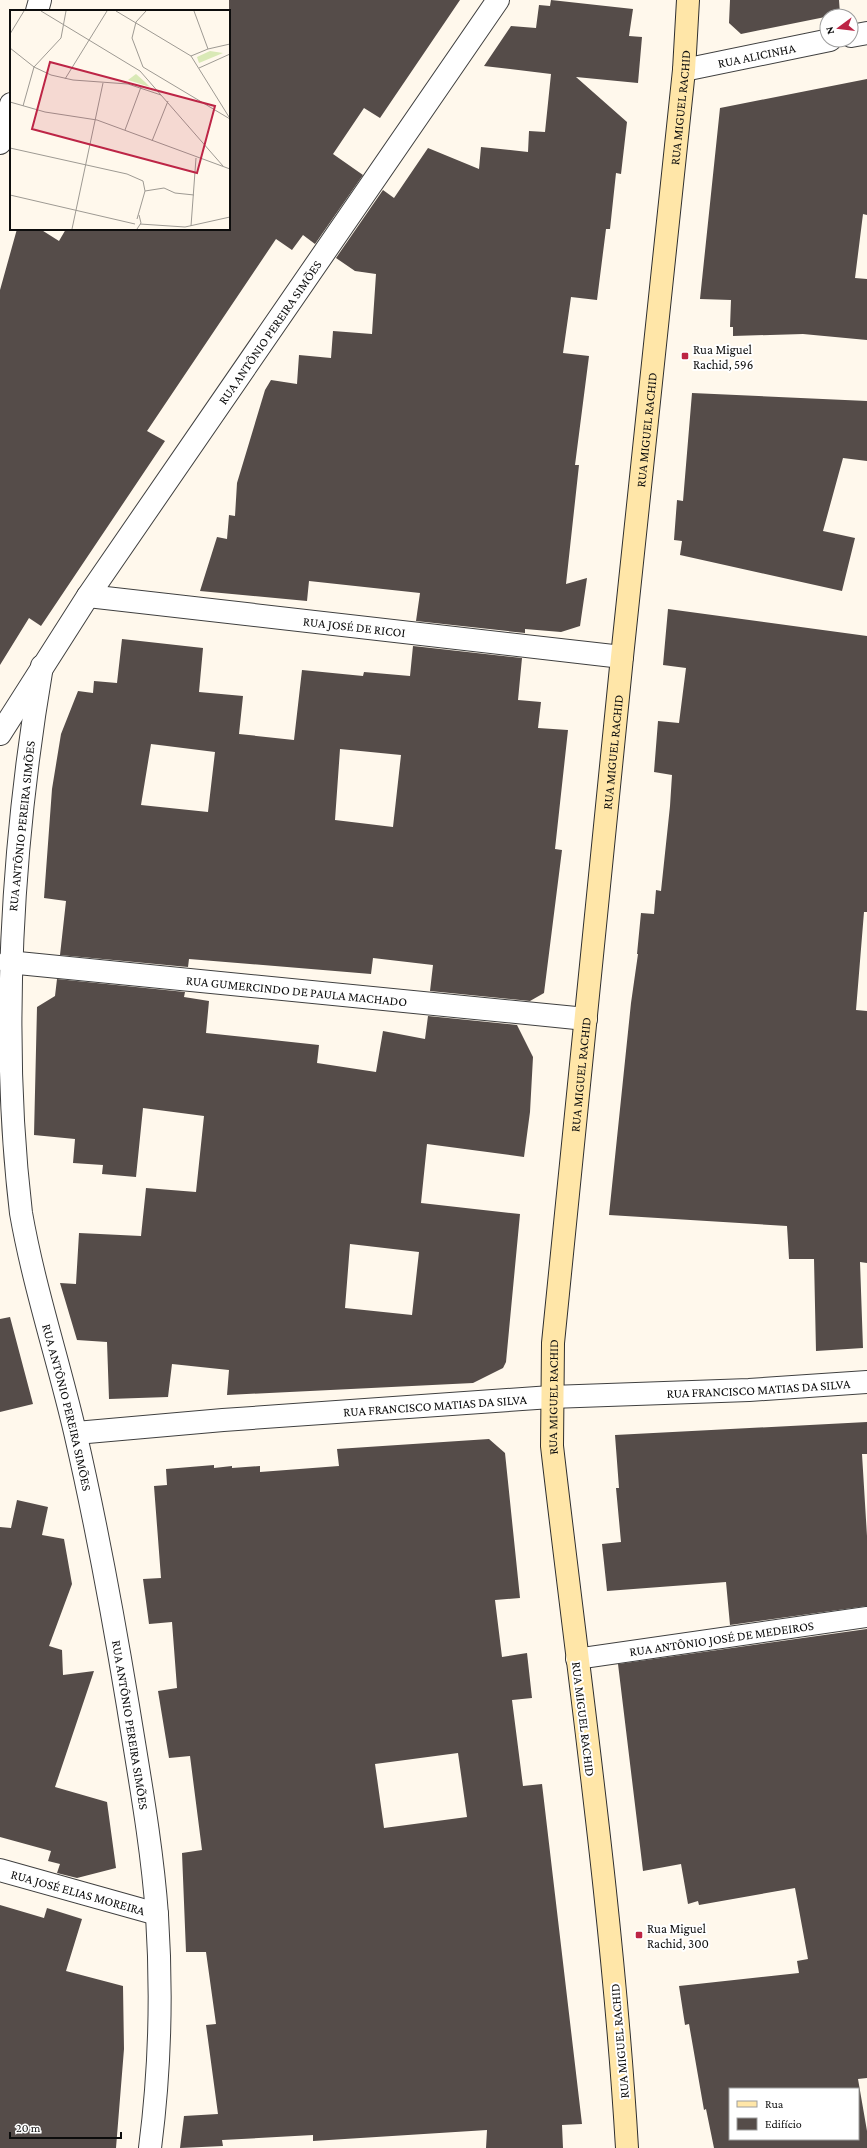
<svg xmlns="http://www.w3.org/2000/svg" width="867" height="2148" viewBox="0 0 867 2148" font-family="'Crimson Pro',serif">
  <style>
    .building { fill: #554c49; fill-rule: evenodd }
    .lines { fill: none; stroke-linecap: round; stroke-linejoin: round }
    .lane-casing { stroke: #404040; stroke-width: 22 }
    .street-casing { stroke: #404040; stroke-width: 24 }
    .secondary-casing { stroke: #2f2f2f; stroke-width: 24 }
    .lane { stroke: #fff; stroke-width: 20 }
    .street { stroke: #fff; stroke-width: 22 }
    .secondary { stroke: #ffe6a8; stroke-width: 22 }
    .poi-dot { fill: #bd2546; stroke: #fff; stroke-width: 1.5 }
    .labels { text-anchor: middle; stroke-width: 4; stroke-linejoin: round; paint-order: stroke }
    .street-label { font-size: 13px; fill: #0d0d0d; stroke: #fff }
    .poi-label { font-size: 13px; fill: #0d0d0d; stroke: #fff; text-anchor: start }
    .inset-road { fill: none; stroke: #9e9a93; stroke-width: 1 }
    .view { fill: #bd2546; fill-opacity: 0.15; stroke: #bd2546; stroke-width: 2 }
    .inset-edge { fill: none; stroke: #0d0d0d; stroke-width: 2 }
  </style>
  <rect width="100%" height="100%" fill="#fff8ec"/>
  <!-- building -->
  <path class="building" d="M229,0H460L380,118L364,108L333,154L363,175L315,244L303,235L292,250L276,239L147,431L165,441L41,626L29,618L0,665V290L17,229H40L59,241L66,229H229Z
    M551,0L633,9L629,36L642,37L638,83L576,77L627,122L621,174L616,173L610,229H606L597,300L571,297L563,353L589,356L575,465H579L566,584L587,578L580,626L561,632L525,629V633L416,621L420,593L309,581L307,601L200,591L217,537L227,539L229,515L235,516L237,483L265,390L271,380L297,384L299,355L331,358L333,331L372,334L376,274L355,271L336,258L383,190L394,198L428,148L479,169L481,147L528,152L529,131L545,132L551,74L484,66L511,26L536,28L539,5L550,6Z
    M730,0H839L840,14L741,34L729,23Z
    M867,79V215L863,214L855,278L867,279V340L803,334L733,336V327H730L731,300L700,299L720,108Z
    M692,393L867,401V461L843,458L823,531L855,538L842,591L680,555L682,541L674,540L677,500L683,501Z
    M668,609L867,636V912H864L856,1010L867,1011V1263L860,1262L863,1348L816,1351L814,1259H789L787,1226L609,1215L631,1003L638,954H637L641,913L654,914L656,890L661,891L670,806L672,775L654,772L658,721L679,723L686,668L663,665Z
    M122,639L203,648L199,692L243,696L239,734L294,740L302,670L363,676L364,672L410,676L413,646L522,658L518,700L541,702L538,728L568,730L555,849L562,850L544,993L530,1001L430,991L433,965L373,958L371,974L189,959L188,967L60,955L66,901L44,898L52,789L61,734L78,691L93,693L94,681L117,683ZM151,744L215,752L208,812L141,805ZM340,749L401,755L393,827L335,820Z
    M57,979L185,992L184,997L209,1001L206,1033L319,1045L317,1063L376,1072L383,1031L425,1039L428,1016L517,1025L533,1057L530,1112L524,1157L427,1144L421,1203L520,1214L506,1362L503,1368L473,1383L227,1395L229,1370L172,1364L168,1397L109,1399L107,1342L77,1340L60,1283L76,1284L79,1233L141,1236L146,1188L196,1192L204,1116L143,1108L136,1177L102,1174L103,1165L73,1163L75,1139L34,1135L37,1007L55,996ZM350,1244L419,1252L412,1315L345,1308Z
    M10,1317L33,1404L0,1412V1319Z
    M867,1422V1454H862L867,1536V1606L730,1625L726,1582L607,1591L602,1544L621,1542L616,1488H619L615,1435Z
    M489,1439L505,1453L520,1598L495,1600L502,1657L527,1653L532,1698L512,1700L523,1786L542,1784L582,2124L562,2125L563,2148H486L487,2130L313,2141V2135L222,2140L223,2146L180,2148L184,2116L218,2114L206,2025L216,2024L206,1952H186L182,1853L202,1850L190,1756L169,1758L158,1691L177,1688L172,1622L149,1624L143,1579L161,1578L154,1486L167,1485L166,1469L214,1465V1468L232,1466V1468L260,1466V1472L339,1466L337,1449ZM458,1753L467,1817L384,1828L375,1764Z
    M17,1500L48,1507L42,1535L64,1539L72,1584L49,1646L62,1650L63,1675L94,1671L55,1787L107,1802L116,1868L77,1878L57,1873L60,1864L48,1861L51,1851L0,1837V1527L11,1528Z
    M867,1629V2078L858,2079L867,2131V2148H714L706,2109L704,2110L689,2024L685,2025L679,1986L799,1973L797,1961L808,1959L795,1888L699,1905L698,1901L688,1904L681,1864L643,1871L618,1664ZM730,2089H858V2139H730Z
    M0,1905L44,1918L47,1908L82,1919L66,1971L123,1986L124,2049L116,2148H0Z"/>
  <g class="lines">
    <defs>
      <g id="lane">
        <path id="s1" d="M576,1659L867,1617"/>
      </g>
      <g id="street">
        <path d="M37,11L40,0"/>
        <path d="M851,36L867,33"/>
        <path id="s2" d="M684,70L830,40"/>
        <path d="M0,143L11,104"/>
        <path id="s3" d="M88,596L622,657"/>
        <path id="s4" d="M42,666C12,842 0,1036 21,1213C34,1287 58,1359 75,1432C96,1523 113,1615 128,1706C139,1775 152,1845 157,1915C162,1992 160,2071 150,2148"/>
        <path id="s5" d="M0,734L88,596L498,0"/>
        <path id="s6" d="M8,962L586,1019"/>
        <path id="s7" d="M76,1433L223,1420L551,1397L749,1390L867,1382"/>
        <path id="s8" d="M0,1870L157,1914"/>
      </g>
      <g id="secondary">
        <path id="s9" d="M627,2148C613,1913 579,1680 552,1446L553,1343L622,657L684,70L688,0"/>
      </g>
    </defs>
    <!-- lane casing -->
    <use href="#lane" class="lane-casing"/>
    <!-- street casing -->
    <use href="#street" class="street-casing"/>
    <!-- secondary casing -->
    <use href="#secondary" class="secondary-casing"/>
    <!-- lane -->
    <use href="#lane" class="lane"/>
    <!-- street -->
    <use href="#street" class="street"/>
    <!-- secondary -->
    <use href="#secondary" class="secondary"/>
  </g>
  <!-- markers -->
  <g class="poi-dot">
    <rect x="681" y="352" width="8" height="8" rx="2"/>
    <rect x="635" y="1931" width="8" height="8" rx="2"/>
  </g>
  <g class="labels">
    <!-- street labels -->
    <g class="street-label">
      <text dy="5" stroke="none"><textPath href="#s2" startOffset="74">RUA ALICINHA</textPath></text>
      <text dy="5" stroke="none"><textPath href="#s9" startOffset="2051">RUA MIGUEL RACHID</textPath></text>
      <text dy="5" stroke="none"><textPath href="#s5" startOffset="484">RUA ANTÔNIO PEREIRA SIMÕES</textPath></text>
      <text dy="5" stroke="none"><textPath href="#s9" startOffset="1727">RUA MIGUEL RACHID</textPath></text>
      <text dy="5" stroke="none"><textPath href="#s3" startOffset="268">RUA JOSÉ DE RICOI</textPath></text>
      <text dy="5" stroke="none"><textPath href="#s9" startOffset="1403">RUA MIGUEL RACHID</textPath></text>
      <text transform="translate(21 826) rotate(-84)" y="5">RUA ANTÔNIO PEREIRA SIMÕES</text>
      <text dy="5" stroke="none"><textPath href="#s6" startOffset="290">RUA GUMERCINDO DE PAULA MACHADO</textPath></text>
      <text dy="5" stroke="none"><textPath href="#s9" startOffset="1079">RUA MIGUEL RACHID</textPath></text>
      <text dy="5" stroke="none"><textPath href="#s7" startOffset="684">RUA FRANCISCO MATIAS DA SILVA</textPath></text>
      <text dy="5" stroke="none"><textPath href="#s9" startOffset="755">RUA MIGUEL RACHID</textPath></text>
      <text dy="5" stroke="none"><textPath href="#s7" startOffset="360">RUA FRANCISCO MATIAS DA SILVA</textPath></text>
      <text dy="5" stroke="none"><textPath href="#s4" startOffset="749">RUA ANTÔNIO PEREIRA SIMÕES</textPath></text>
      <text dy="5" stroke="none"><textPath href="#s1" startOffset="147">RUA ANTÔNIO JOSÉ DE MEDEIROS</textPath></text>
      <text transform="translate(584 1719) rotate(83)" y="5">RUA MIGUEL RACHID</text>
      <text dy="5" stroke="none"><textPath href="#s4" startOffset="1073">RUA ANTÔNIO PEREIRA SIMÕES</textPath></text>
      <text dy="5" stroke="none"><textPath href="#s8" startOffset="81">RUA JOSÉ ELIAS MOREIRA</textPath></text>
      <text transform="translate(619 2041) rotate(-95)" y="5">RUA MIGUEL RACHID</text>
    </g>
    <!-- poi labels -->
    <g class="poi-label">
      <text x="693" y="354">Rua Miguel<tspan x="693" dy="15">Rachid, 596</tspan></text>
      <text x="647" y="1933">Rua Miguel<tspan x="647" dy="15">Rachid, 300</tspan></text>
    </g>
  </g>
  <!-- overview -->
  <g transform="translate(10 10)">
    <rect width="220" height="220" fill="#fff8ec"/>
    <path d="M200,41L213,43L189,53L187,47ZM126,64L135,72L140,77L118,70Z" fill="#d9e9b6"/>
    <path class="inset-road" d="M31,1L130,61L213,156M106,1L181,46L219,107M136,1L126,12L122,28L133,57L220,109M184,1L198,39M0,24L14,1M0,38L24,57L41,65L63,70L118,74L151,85M181,46L198,39L220,34M189,58L220,44M55,69L97,1M0,92L35,102L87,110L220,159M13,96L24,57L51,28L56,1M115,120L131,77M142,131L158,91M0,138L117,164L133,171M135,181L154,178L165,183L184,185M0,185L125,214M127,209L135,181L133,171M130,214L175,217L220,207M181,216L186,148M62,219L93,73M127,219L131,213L129,205"/>
    <path class="view" d="M40,52L205,96L187,163L22,119Z"/>
    <rect width="220" height="220" class="inset-edge"/>
  </g>
  <!-- legend -->
  <rect x="729" y="2088" width="130" height="52" fill="#ffffff" stroke="#9e9e9e"/>
  <rect x="737" y="2101" width="20" height="6" fill="#ffe6a8" stroke="#9e9e9e"/>
  <text x="765" y="2108" font-size="12" fill="#0d0d0d">Rua</text>
  <rect x="737" y="2118" width="20" height="12" fill="#554c49" stroke="#9e9e9e"/>
  <text x="765" y="2128" font-size="12" fill="#0d0d0d">Edifício</text>
  <!-- north arrow -->
  <g transform="translate(839 28) rotate(255)"><circle r="19" fill="#ffffff" stroke="#9e9e9e"/>
  <path d="M0-3L7 15L0 10L-7 15Z" fill="#bd2546"/>
  <text y="-6" font-size="11" font-weight="bold" text-anchor="middle" fill="#0d0d0d">N</text>
  </g>
  <!-- scale -->
  <path d="M10 2132v6h111v-6" fill="none" stroke="#0d0d0d" stroke-width="2"/>
  <text x="16" y="2132" font-size="12" fill="#0d0d0d" stroke="#ffffff" stroke-width="3" paint-order="stroke">20 m</text>
</svg>
